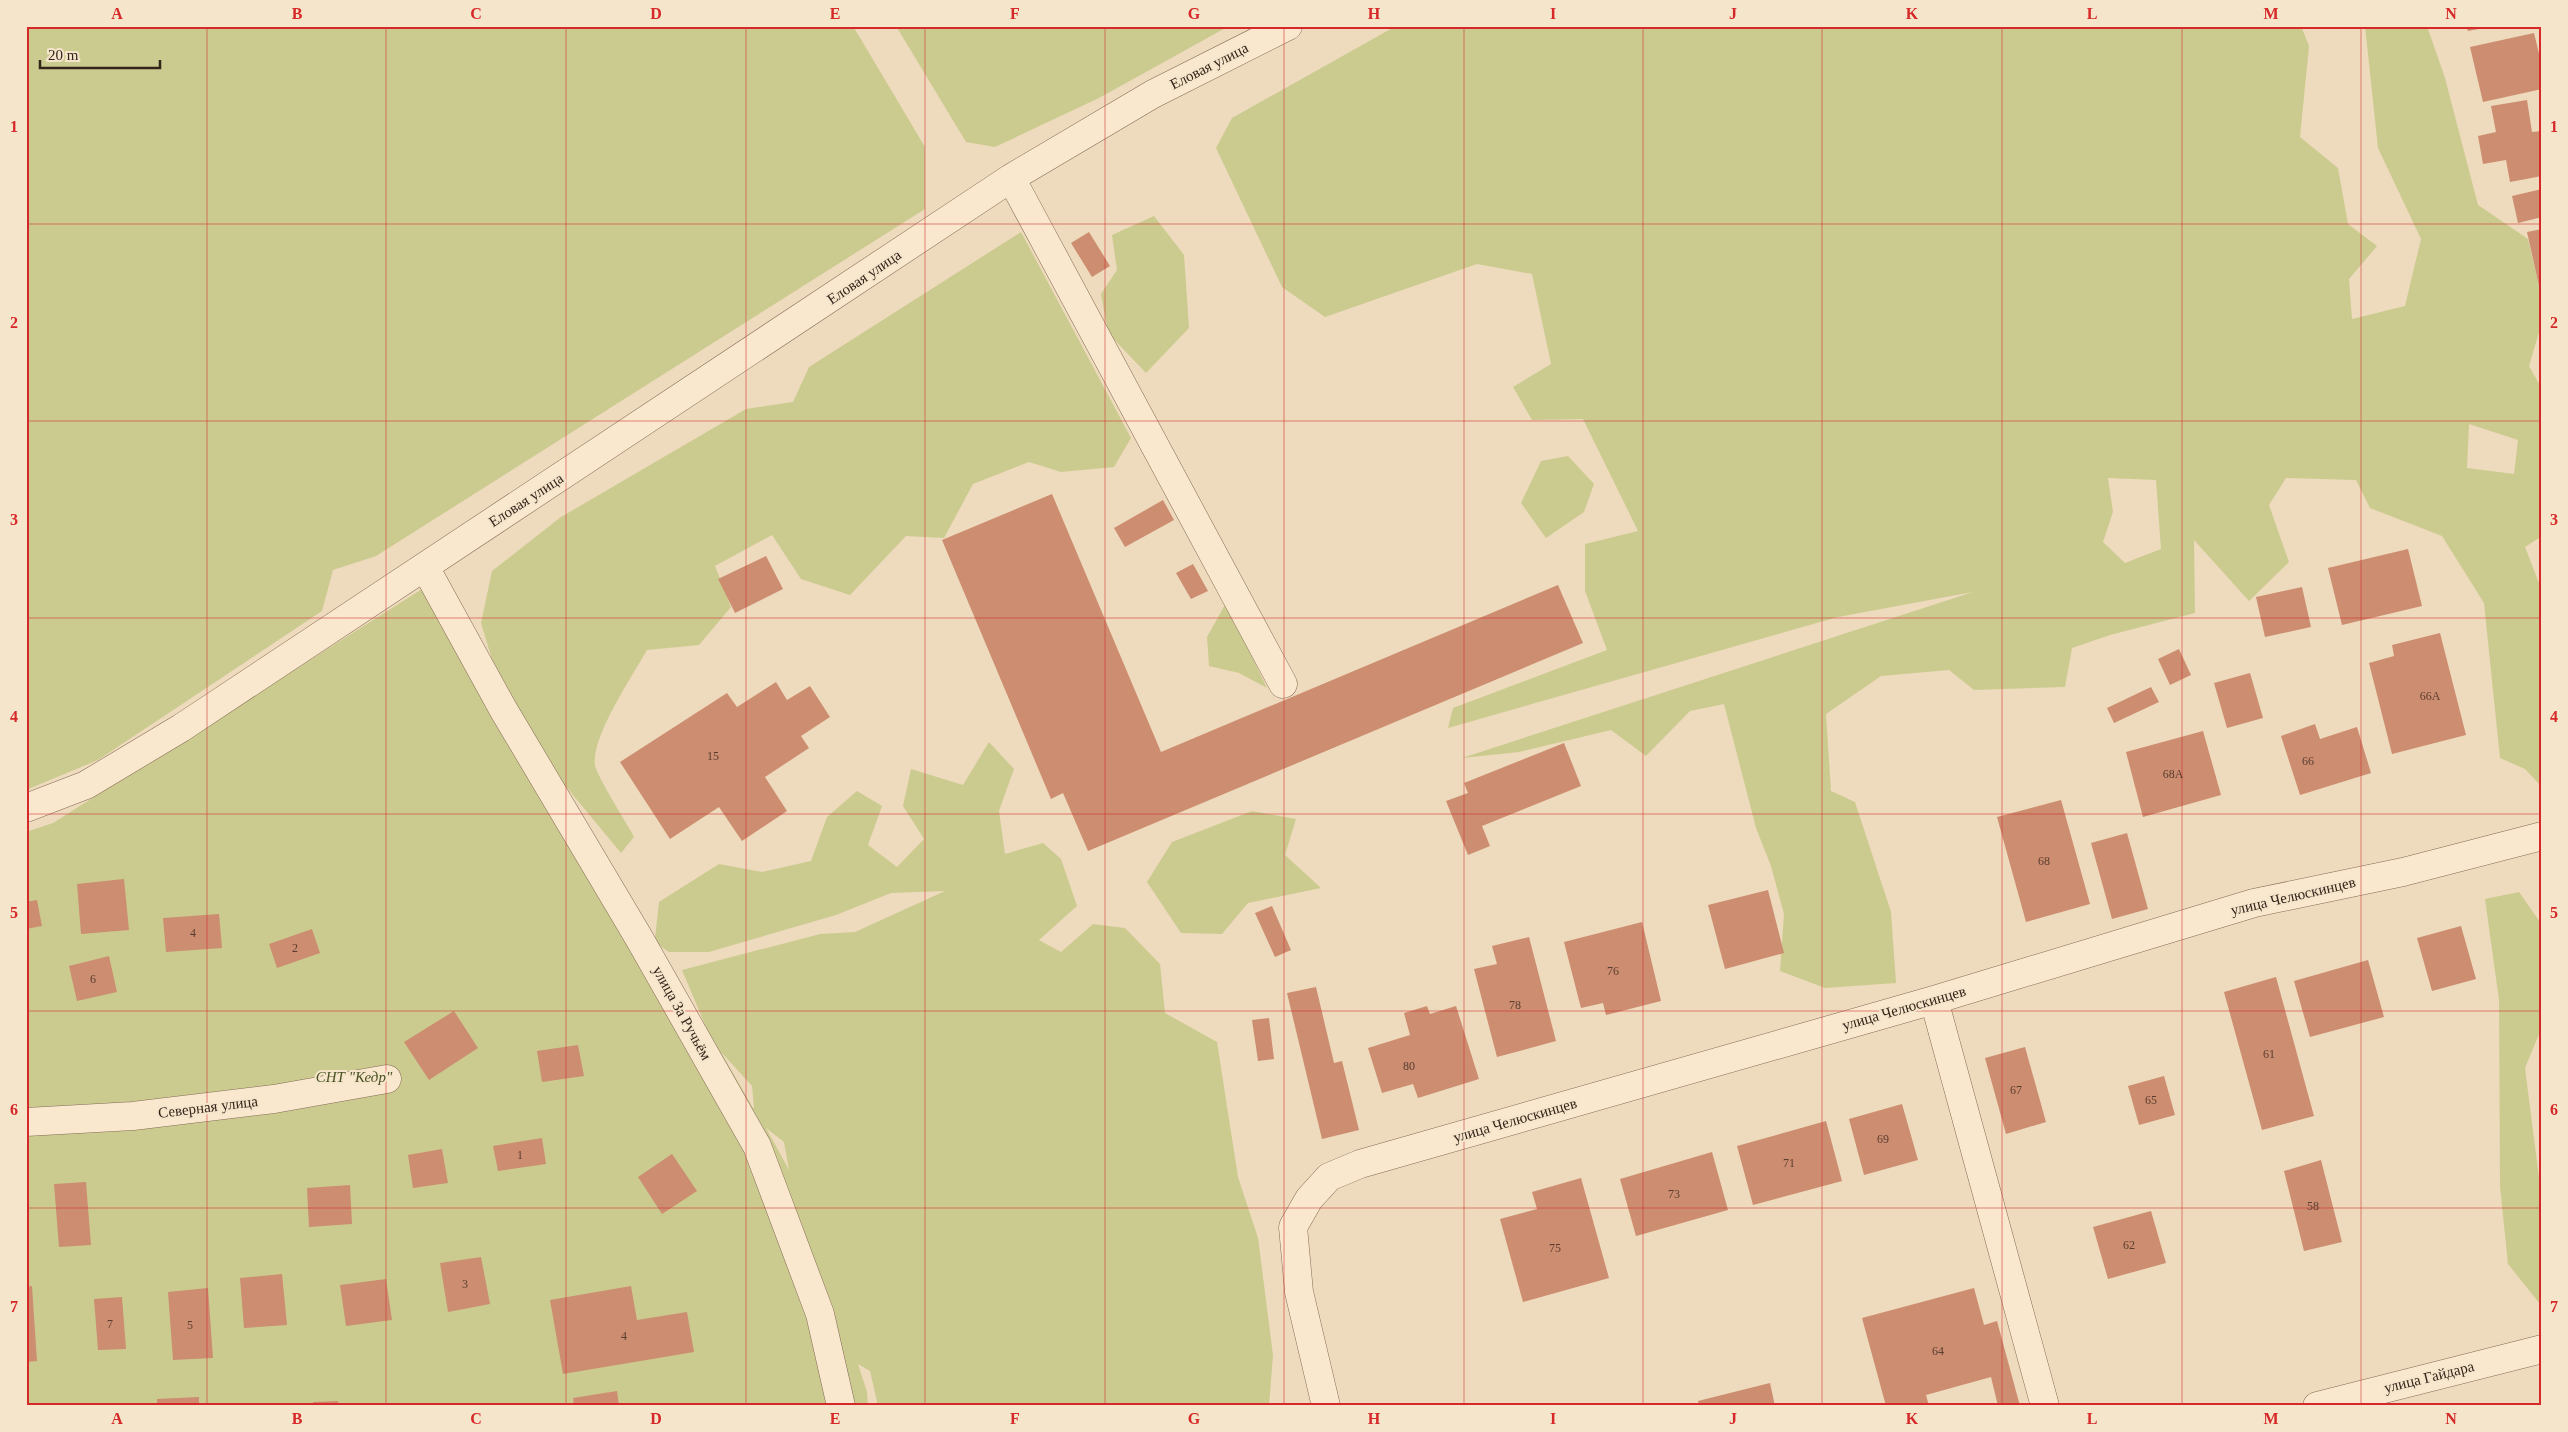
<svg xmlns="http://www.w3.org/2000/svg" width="2568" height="1432" viewBox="0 0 2568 1432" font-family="'Times New Roman',serif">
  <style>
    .green { fill: #cbcb90; fill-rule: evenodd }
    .building { fill: #cd8d70 }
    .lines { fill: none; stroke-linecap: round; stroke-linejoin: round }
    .minor-casing { stroke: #856a55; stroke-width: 29 }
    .minor { stroke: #f9e8ce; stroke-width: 28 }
    .grid { fill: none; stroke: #d62828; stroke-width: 1; stroke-opacity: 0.55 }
    .labels { text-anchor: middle; stroke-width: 4; stroke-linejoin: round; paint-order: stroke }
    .number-label { font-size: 12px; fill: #5a3e30 }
    .street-label { font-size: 15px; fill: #34241a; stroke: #f5e5cb }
    .park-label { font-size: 15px; font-style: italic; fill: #4a5121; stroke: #f5e5cb }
    .neatline { fill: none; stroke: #d62828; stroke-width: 2 }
    .grid-label { font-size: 16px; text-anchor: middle; font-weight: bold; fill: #d62828 }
  </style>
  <rect width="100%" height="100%" fill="#eedabc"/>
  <!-- green -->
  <path class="green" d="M26,26H853L925,147V209L376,556L333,570L322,611L98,760L26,790Z
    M896,26H1229L1099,98L995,147L966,142Z
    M1396,26H2301L2309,46L2300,137L2338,168L2348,224L2377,246L2349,279L2352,319L2405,306L2421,239L2378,148L2365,26H2427L2445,78L2478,205L2528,239L2542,299V322L2529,366L2542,389V536L2525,547L2542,591V787L2525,769L2500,758L2484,603L2442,536L2370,508L2356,480L2286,478L2269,505L2289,562L2249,601L2194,540L2195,613L2110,635L2072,648L2065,687L1974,690L1949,670L1881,676L1826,714L1831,791L1855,802L1891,912L1896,983L1825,988L1780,971L1784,914L1771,866L1756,828L1724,704L1690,711L1646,756L1611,730L1519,752L1462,758L1973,592L1838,617L1448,728L1453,708L1607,650L1585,591V544L1638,531L1583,419L1532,420L1513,387L1551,364L1532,274L1477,264L1325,317L1282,287L1216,148L1232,118ZM2469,424L2518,440L2514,474L2467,468ZM2108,478L2156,480L2161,549L2125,563L2103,542L2113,512Z
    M1154,216L1184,255L1189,328L1146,373L1108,333L1101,294L1117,270L1112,235Z
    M1021,232L1131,438L1114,467L1061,472L1029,462L973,484L944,538L906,536L850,595L801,579L772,535L715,566L731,607L699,645L647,650C633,675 591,737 595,765C596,775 628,825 634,837L621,853L563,783L655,938L659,902L719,864L762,872L811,861L827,817L857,791L882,806L868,845L897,867L924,839L903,806L911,769L963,785L989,742L1014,769L999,811L1005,854L1043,843L1061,859L1077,906L1039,940L1061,952L1093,924L1125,928L1160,964L1165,1013L1217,1042L1238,1177L1258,1238L1273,1355L1269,1406H878L870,1371L858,1364L867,1392L868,1406H26V832L53,823L441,577L494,666L481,623L492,571L561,517L746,409L793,402L809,367ZM945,891L855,932L820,934L682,970L706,1027L657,944L669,952H709L836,915L891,893ZM721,1052L752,1086L754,1108H753ZM766,1128L784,1142L789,1170Z
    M1568,456L1594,484L1584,512L1546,538L1521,503L1541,461Z
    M1226,603L1267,688L1239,673L1209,666L1207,637Z
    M1252,811L1296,819L1285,855L1321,888L1248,903L1222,934L1181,933L1147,882L1172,842Z
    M2519,892L2542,925V1027L2525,1068L2542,1201L2540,1304L2508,1264L2500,1186L2499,1000L2485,899Z"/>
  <!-- building -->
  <path class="building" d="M2466,26H2489V27L2468,31Z
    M2534,33L2542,66V89L2483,102L2470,47Z
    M2527,100L2532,132L2542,131V176L2510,182L2506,160L2483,164L2478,136L2496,132L2491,106Z
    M2542,189V217L2518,223L2512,196Z
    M2542,229V295H2541L2527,232Z
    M1089,232L1110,266L1092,277L1071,243Z
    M1052,494L1161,752L1558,585L1583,643L1088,851L1063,793L1051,799L942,540Z
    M1163,500L1174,520L1125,547L1114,528Z
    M2408,549L2422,606L2342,625L2328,568Z
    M766,556L783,589L735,613L718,579Z
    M1193,564L1208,591L1191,599L1176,573Z
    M2302,587L2311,627L2265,637L2256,597Z
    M2440,633L2466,735L2392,754L2369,663L2394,656L2392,645Z
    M2179,649L2191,675L2170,685L2158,659Z
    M2250,673L2263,718L2227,728L2214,683Z
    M776,682L787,700L810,686L830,717L801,736L809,748L765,777L787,811L742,841L719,807L670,839L620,762L727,693L737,707Z
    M2151,687L2159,702L2114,723L2107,708Z
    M2315,724L2320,739L2357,727L2371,773L2300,795L2281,736Z
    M2203,731L2221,795L2143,817L2126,752Z
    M1564,743L1581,786L1482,826L1490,846L1468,855L1446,801L1468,793L1464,783Z
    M2061,800L2090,904L2026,922L1997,817Z
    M2127,833L2148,909L2112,919L2091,843Z
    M124,879L129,930L81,934L77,884Z
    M1768,890L1784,953L1725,969L1708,905Z
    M37,900L42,926L26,929V902Z
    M1272,906L1291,950L1275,957L1255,913Z
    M219,914L222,948L166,952L163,918Z
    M1642,922L1661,1001L1606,1015L1603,1003L1581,1008L1564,942Z
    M2461,926L2476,979L2432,991L2417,938Z
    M312,929L320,953L277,968L269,944Z
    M1529,937L1556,1041L1497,1057L1474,969L1497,964L1492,946Z
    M109,956L117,992L77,1001L69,966Z
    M2368,960L2384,1017L2310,1037L2294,981Z
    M2276,977L2314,1116L2262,1130L2224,992Z
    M1316,987L1334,1063L1342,1061L1359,1130L1322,1139L1287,993Z
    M1427,1006L1430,1014L1456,1006L1479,1079L1418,1098L1413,1084L1382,1093L1368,1048L1410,1035L1404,1013Z
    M454,1011L478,1048L429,1080L404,1042Z
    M1269,1018L1274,1059L1258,1061L1252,1020Z
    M578,1045L584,1076L542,1082L537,1051Z
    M2025,1047L2046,1122L2006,1134L1985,1058Z
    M2164,1076L2175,1115L2139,1125L2128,1086Z
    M1902,1104L1918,1160L1864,1175L1849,1119Z
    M1826,1121L1842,1181L1753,1205L1737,1146Z
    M542,1138L546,1164L498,1171L493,1146Z
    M442,1149L448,1183L413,1188L408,1155Z
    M1712,1152L1728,1210L1636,1236L1620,1179Z
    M672,1154L697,1191L662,1214L638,1177Z
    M2321,1160L2342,1242L2304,1251L2284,1171Z
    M1581,1178L1609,1278L1523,1302L1500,1219L1537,1209L1532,1192Z
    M86,1182L91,1245L59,1247L54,1184Z
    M350,1185L352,1224L309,1227L307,1188Z
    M2151,1211L2166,1263L2108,1279L2093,1227Z
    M481,1257L490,1304L448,1312L440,1263Z
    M282,1274L287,1325L244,1328L240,1278Z
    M386,1279L392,1320L346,1326L340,1285Z
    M32,1286L37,1361L26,1362V1287Z
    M631,1286L637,1320L687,1312L694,1352L563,1374L550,1300Z
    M208,1288L213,1358L173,1360L168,1292Z
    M1974,1288L1984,1325L1997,1321L2020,1406H1998L1991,1377L1926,1395L1929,1406H1886L1862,1318Z
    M122,1297L126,1349L98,1350L94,1299Z
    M1770,1383L1775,1406H1699L1698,1401Z
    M617,1391L619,1406H574L573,1398Z
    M199,1397V1406H157V1399Z
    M338,1401L339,1406H313V1402Z"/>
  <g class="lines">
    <defs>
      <path id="minor" d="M1011,178L1283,684
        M425,567L503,709L639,938L757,1146L820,1314L841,1406
        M26,808L86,785L181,728L1011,178L1153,94L1288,26
        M1934,1000L2045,1406
        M26,1122L133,1116L274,1099L387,1079
        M1326,1406L1299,1292L1293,1227L1309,1199L1329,1177L1360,1164L1934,1000L2254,903L2403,872L2542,836
        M2317,1406L2542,1349"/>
    </defs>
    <!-- minor casing -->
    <use href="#minor" class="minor-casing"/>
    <!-- minor -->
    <use href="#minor" class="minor"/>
  </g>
  <!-- grid -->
  <path class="grid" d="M207,26V1406M386,26V1406M566,26V1406M746,26V1406M925,26V1406M1105,26V1406M1284,26V1406M1464,26V1406M1643,26V1406M1822,26V1406M2002,26V1406M2182,26V1406M2361,26V1406M26,224H2542M26,421H2542M26,618H2542M26,814H2542M26,1011H2542M26,1208H2542"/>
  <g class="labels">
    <!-- number labels -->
    <g class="number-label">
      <text x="2430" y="700">66А</text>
      <text x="713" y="760">15</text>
      <text x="2308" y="765">66</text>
      <text x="2173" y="778">68А</text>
      <text x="2044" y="865">68</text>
      <text x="193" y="937">4</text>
      <text x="295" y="952">2</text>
      <text x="1613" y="975">76</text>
      <text x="93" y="983">6</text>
      <text x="1515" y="1009">78</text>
      <text x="2269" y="1058">61</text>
      <text x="1409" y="1070">80</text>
      <text x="2016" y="1094">67</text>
      <text x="2151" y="1104">65</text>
      <text x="1883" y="1143">69</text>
      <text x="520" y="1159">1</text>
      <text x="1789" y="1167">71</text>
      <text x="1674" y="1198">73</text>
      <text x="2313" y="1210">58</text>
      <text x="2129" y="1249">62</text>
      <text x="1555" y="1252">75</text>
      <text x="465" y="1288">3</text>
      <text x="110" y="1328">7</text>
      <text x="190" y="1329">5</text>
      <text x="624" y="1340">4</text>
      <text x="1938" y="1355">64</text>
    </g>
    <!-- street labels -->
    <g class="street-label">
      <text transform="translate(1209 66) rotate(-27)" y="5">Еловая улица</text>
      <text transform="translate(864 277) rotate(-34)" y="5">Еловая улица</text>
      <text transform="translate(526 500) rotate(-33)" y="5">Еловая улица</text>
      <text transform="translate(2293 896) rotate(-13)" y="5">улица Челюскинцев</text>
      <text transform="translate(1904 1008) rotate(-16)" y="5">улица Челюскинцев</text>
      <text transform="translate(682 1013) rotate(61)" y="5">улица За Ручьём</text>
      <text transform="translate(208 1107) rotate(-7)" y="5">Северная улица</text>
      <text transform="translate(1515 1120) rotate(-16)" y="5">улица Челюскинцев</text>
      <text transform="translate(2429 1377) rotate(-14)" y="5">улица Гайдара</text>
    </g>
    <!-- park labels -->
    <g class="park-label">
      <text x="354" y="1082">СНТ "Кедр"</text>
    </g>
  </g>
  <!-- border -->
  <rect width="2568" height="1432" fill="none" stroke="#f5e5cb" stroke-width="55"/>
  <!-- scale -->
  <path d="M40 60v8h120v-8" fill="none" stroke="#34241a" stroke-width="2.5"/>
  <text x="48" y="60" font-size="15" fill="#34241a" stroke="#f5e5cb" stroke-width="4" paint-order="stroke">20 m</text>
  <rect x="28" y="28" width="2512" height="1376" class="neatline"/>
  <g class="grid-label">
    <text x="117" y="19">A</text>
    <text x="297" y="19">B</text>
    <text x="476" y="19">C</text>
    <text x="656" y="19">D</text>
    <text x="835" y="19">E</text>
    <text x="1015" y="19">F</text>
    <text x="1194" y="19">G</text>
    <text x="1374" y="19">H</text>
    <text x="1553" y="19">I</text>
    <text x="1733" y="19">J</text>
    <text x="1912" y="19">K</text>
    <text x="2092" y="19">L</text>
    <text x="2271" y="19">M</text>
    <text x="2451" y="19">N</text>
    <text x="14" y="132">1</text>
    <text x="2554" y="132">1</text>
    <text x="14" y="328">2</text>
    <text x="2554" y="328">2</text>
    <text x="14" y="525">3</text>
    <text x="2554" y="525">3</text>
    <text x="14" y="722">4</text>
    <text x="2554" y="722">4</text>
    <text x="14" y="918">5</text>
    <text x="2554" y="918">5</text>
    <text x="14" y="1115">6</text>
    <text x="2554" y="1115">6</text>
    <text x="14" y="1312">7</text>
    <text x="2554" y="1312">7</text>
    <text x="117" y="1424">A</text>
    <text x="297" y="1424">B</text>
    <text x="476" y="1424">C</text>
    <text x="656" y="1424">D</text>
    <text x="835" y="1424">E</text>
    <text x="1015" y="1424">F</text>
    <text x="1194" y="1424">G</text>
    <text x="1374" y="1424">H</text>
    <text x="1553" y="1424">I</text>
    <text x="1733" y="1424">J</text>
    <text x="1912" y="1424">K</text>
    <text x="2092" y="1424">L</text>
    <text x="2271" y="1424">M</text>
    <text x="2451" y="1424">N</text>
  </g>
</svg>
